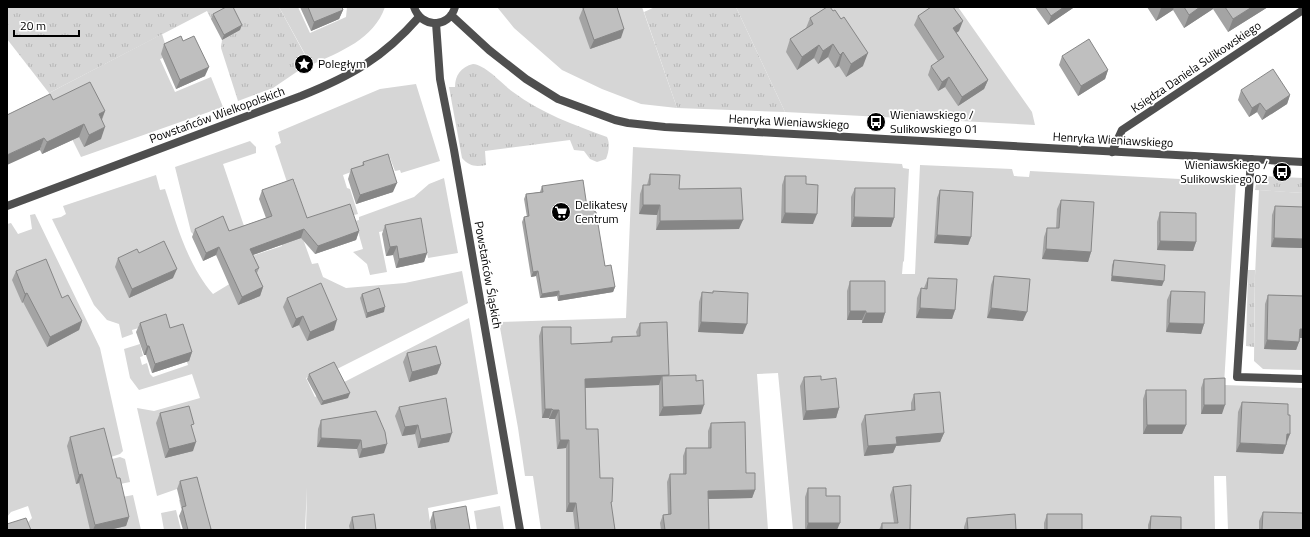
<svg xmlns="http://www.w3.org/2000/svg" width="1310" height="537" viewBox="0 0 1310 537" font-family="'Titillium Web',sans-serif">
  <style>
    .grass { fill: url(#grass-tufts) }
    .green { fill: #d6d6d6 }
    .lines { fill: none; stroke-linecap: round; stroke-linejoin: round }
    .minor { stroke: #4f4f4f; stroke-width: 8 }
    .tertiary { stroke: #4f4f4f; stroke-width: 8 }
    .wall { fill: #a4a4a4 }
    .shaded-wall { fill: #868686 }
    .building { fill: #bfbfbf; stroke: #868686 }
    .labels { text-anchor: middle; stroke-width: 3.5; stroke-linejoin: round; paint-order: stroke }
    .poi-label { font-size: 12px; fill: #000; stroke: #fff; text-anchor: start }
    .street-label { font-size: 12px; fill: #000; stroke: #fff }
  </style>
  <defs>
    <pattern id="grass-tufts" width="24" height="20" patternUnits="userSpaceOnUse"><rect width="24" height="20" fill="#d6d6d6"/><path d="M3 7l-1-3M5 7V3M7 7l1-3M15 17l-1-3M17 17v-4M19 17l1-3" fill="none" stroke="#b6b6b6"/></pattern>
  </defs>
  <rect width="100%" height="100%" fill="#fff"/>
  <!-- grass -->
  <path class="grass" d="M7,7H279L305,55L295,60L298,71L273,88L238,101L221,48L222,40L240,30L211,19L207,11L49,93L7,39Z
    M655,7H736L785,112L677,108L644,12Z
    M473,64C486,65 502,84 513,92C541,113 574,125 607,137C610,143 609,152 606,159L597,162L590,159L584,151L574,150L570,140L485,151L486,165C475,167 469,166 462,158L449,87H455C455,75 461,67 473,64Z
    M1262,176L1303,178V193L1255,190L1256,185Z
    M1248,270H1255L1254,347L1246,346Z"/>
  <!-- green -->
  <path class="green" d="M279,7H298L310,33L346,17L347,7H385C374,39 340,52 311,65Z
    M497,7H642L677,108L641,104L602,89L562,70L514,28Z
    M736,7H958L1032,112L1035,125L785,112Z
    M162,34L167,50L163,58L160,59L175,92L211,77L223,107L81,157L49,93Z
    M416,84L440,161L401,173L400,170L395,171L390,158L343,175L347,188L350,189L358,214L350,216L303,239L312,264L318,263L323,277L346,288L405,283L462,271L468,303L337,369L334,364L306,378L315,397L469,318L498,494L428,508L431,530H306L307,487L305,530H209L182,512L179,500L196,496L194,485L177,489L157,496L137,408L154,411L200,398L192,374L139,390L130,378L124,349L140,344L143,356L140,357L142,365L147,363L150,374L153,377L188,365L186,359L171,335L165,320L132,330L133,334L122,338L119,324L107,320L94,305L52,219L61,217L66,214L63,206L156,175L160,190L165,189C177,225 187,264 213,294L236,280V256L194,235L191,232L175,167L250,141L256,147V153L223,164L244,226L241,227L252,256L282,246L277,231L307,220L294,180L287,182L275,146L281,143L278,132L380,89Z
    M633,147L902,164L903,168L909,169L904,261L903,262L902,274H915L920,165L1012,169L1014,176L1029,177L1030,171L1236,182L1224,385L1303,388V530H1228L1226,476H1214L1215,530H793L778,373L757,374L768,530H541L533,476H525L518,428L499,322L626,318Z
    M444,178L458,253L428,258L421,223L379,232L387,272L370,275L367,264L353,252L363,249L355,221L359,220V217L414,197L429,184Z
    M1259,190L1303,193V370L1263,369L1254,361L1255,276Z
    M35,214L100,348L123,451L120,454L111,457L112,459L120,457L125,459L130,482L115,485L117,498L133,495L141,530H24L23,527L32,518L28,506L11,512L7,517V224L11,223L18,234L32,229L30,215Z
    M500,506L504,530H477L474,511Z
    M176,510L181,530H164L161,513Z"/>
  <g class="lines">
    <!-- minor -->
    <path class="minor" d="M436,23L440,79L454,150L520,530
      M1112,152L1122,130L1303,10
      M1251,159L1237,377L1303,379"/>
    <!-- tertiary -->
    <path class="tertiary" d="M414,7C421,28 449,29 455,7
      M451,15L489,50L526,79L558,99L615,120L628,123L665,127L1303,162
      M7,206L301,96C351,76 383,58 419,17"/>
  </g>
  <!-- wall -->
  <path class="wall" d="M300,7H342L343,10L339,19L311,31Z
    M1035,7H1074L1073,8L1048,25Z
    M1147,7H1268L1228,32L1213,9L1184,28L1173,10L1156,21Z
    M583,8L621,38L590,49L579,18Z
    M213,14L240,30L222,40L211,19Z
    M918,16L959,31L956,33L988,80L984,89L958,106L945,87L938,91L928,75L931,66L938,61L914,25Z
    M810,18L863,66L846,77L839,66L835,68L828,57L818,64L814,58L797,70L786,52L790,39L806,28Z
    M183,41L205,76L176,89L161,54L164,44Z
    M1062,56L1108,70L1105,79L1078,96L1059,65Z
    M1241,90L1290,95L1287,104L1262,120L1257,112L1249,117L1238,100Z
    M53,100L105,111L102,120L101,139L84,147L79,137L42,154L40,150Z
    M363,162L393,192L356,204L348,179L351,169L362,166Z
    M650,174L679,189L739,229L656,230L657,215L639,214L640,194L643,185H647Z
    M785,176L806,184L813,224L781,223L782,185Z
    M542,186L587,207L605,266L615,287L613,292L558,301L557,296L540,298L536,276L531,277L522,222L524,217H527L524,199L526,194L540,192Z
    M855,188L894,218L891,227H851V197Z
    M262,190L307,218L359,231L356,240L315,254L301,238L253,255L259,268L257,273L263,287L260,296L238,305L216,255L203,261L192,237L195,229L229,231L266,218L259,199Z
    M940,190L971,237L968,245L934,243L937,198Z
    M1061,200L1091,252L1088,262L1042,259L1044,237L1047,228H1056L1057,209Z
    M1275,206L1303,207V247L1302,248L1271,247L1272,215Z
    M1160,212L1196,242L1193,251L1157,250V222Z
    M385,225L427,253L424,262L396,268L393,255L386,256L382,234Z
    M139,253L173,278L129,298L115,267L118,258Z
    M1114,260L1162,286L1111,281L1112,265Z
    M16,271L62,298L82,321L79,330L47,347L23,302L22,303L12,280Z
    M994,276L1023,321L987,318L991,285Z
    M928,278L955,310L952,319L916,318L917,298L921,288H924Z
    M850,281L885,313L882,323H862V320H847V291Z
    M713,291L743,334L698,332L699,302L702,292L713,293Z
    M1171,291L1204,324L1201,334L1166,332L1167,300Z
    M362,294L384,312L366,318L360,298Z
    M1268,295L1303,296V338H1300L1299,342L1296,350L1264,349L1265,304Z
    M287,298L334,330L307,341L299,325L292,328L283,307Z
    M140,323L170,328L192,352L189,361L152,373L146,355H144L136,332Z
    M640,323L669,376L696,381L701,414L659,416V385L585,388L586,429L600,478L611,505L615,530H575L573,512H566V448L557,449L555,419H549V418H542L539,336L542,327L571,344L610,342L612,337L637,336L636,332Z
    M407,353L441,364L437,374L409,382L403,362Z
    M309,374L348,398L321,405L307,379Z
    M804,377L821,380L839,408L836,418L803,420L800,386Z
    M1204,379L1222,414H1201V388Z
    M1146,390L1186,425L1182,434H1143V399Z
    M914,394L944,433L940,442L896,446L893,453L864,456L861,424L865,415L911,410V403Z
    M1242,402L1288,415L1290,434L1283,454L1236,452L1238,412Z
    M399,407L449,442L418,448L415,434L402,436L395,416Z
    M376,411L384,453L359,458L357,449L317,447L318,429L321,420Z
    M160,413L192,429L193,451L165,458L156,423Z
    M711,423L746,473L755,490L752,498L708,499L709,530H661L660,523L663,515L668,514L667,482L670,474H683V456L686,448H708V431Z
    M70,437L117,478L129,517L126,526L109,530H90L79,483L76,484L67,446Z
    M180,481L211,529L210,530H183L179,516L182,509L177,489Z
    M893,487L910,530H879L882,523H894L890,495Z
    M808,488L826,496L837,530H805V497Z
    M433,512L470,530H431L430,521Z
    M1263,512L1303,530H1259V521Z
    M1047,514L1082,530H1044V523Z
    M1151,516L1181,530H1148V525Z
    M352,517L376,530H350L349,526Z
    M967,518L1016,530H964V527Z"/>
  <!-- shaded-wall -->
  <path class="shaded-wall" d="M1064,7H1074L1073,8L1048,25L1051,16Z
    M1163,7H1174L1173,10L1156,21L1161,8Z
    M1200,7H1213V9L1184,28L1189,15Z
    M1252,7H1268L1228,32L1233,19Z
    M343,10L339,19L311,31L314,22Z
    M963,21L959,31L950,37L953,28Z
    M242,25L240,30L222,40L224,35Z
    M624,29L621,38L590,49L594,40Z
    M833,44L828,57L818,64L823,51Z
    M819,45L814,58L797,70L802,57Z
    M843,52L839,66L835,68L840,55Z
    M868,53L863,66L846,77L851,64Z
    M209,67L205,76L176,89L180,80Z
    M1108,70L1105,79L1078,96L1081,86Z
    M949,77L945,87L938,91L942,82Z
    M988,80L984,89L958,106L962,97Z
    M1290,95L1287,104L1262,120L1266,111Z
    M1260,103L1257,112L1249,117L1252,108Z
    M105,111L100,123L99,114Z
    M84,124L79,137L42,154L47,142Z
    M105,127L101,139L84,147L89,135Z
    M44,138L40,150L7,165V155Z
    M397,183L393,192L356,204L360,195Z
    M643,205H660L657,215L639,214Z
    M785,213L817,214L813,224L781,223Z
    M854,217L894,218L891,227H851Z
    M743,220L739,229L656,230L660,221Z
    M304,229L301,238L247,257L250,249Z
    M359,231L356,240L315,254L318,246Z
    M937,235L971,237L968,245L934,243Z
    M1274,238L1303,239V247L1302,248L1271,247Z
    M1160,241L1196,242L1193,251L1157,250Z
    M397,246L393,255L386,256L390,247Z
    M219,247L216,255L203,261L206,253Z
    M1046,249L1091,252L1088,262L1042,259Z
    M427,253L424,262L396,268L399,259Z
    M177,269L173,278L129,298L132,289Z
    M538,271L536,276L531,277L533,272Z
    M1112,276L1164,281L1162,286L1111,281Z
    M263,287L260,296L238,305L242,297Z
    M615,287L613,292L558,301L559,296Z
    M559,291L557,296L540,298L542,294Z
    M27,293L23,302L22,303L25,294Z
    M385,307L384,312L366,318L367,313Z
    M920,308L955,310L952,319L916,318Z
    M991,308L1027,312L1023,321L987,318Z
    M850,311H866L862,320H847Z
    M866,313H885L882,323H862Z
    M303,316L299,325L292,328L296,319Z
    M337,320L334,330L307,341L310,332Z
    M82,321L79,330L47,347L50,337Z
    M701,322L747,324L743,334L698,332Z
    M1169,323L1204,324L1201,334L1166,332Z
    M1300,329H1303V338H1297Z
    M1267,340L1299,342L1296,350L1264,349Z
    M147,346H149L146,355H144Z
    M192,352L189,361L152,373L155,364Z
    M441,364L437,374L409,382L412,372Z
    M669,375L662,376L659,385L582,388L585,379Z
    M350,393L348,398L321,405L323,401Z
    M704,405L701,414L659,416L663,407Z
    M1204,405H1225L1222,414H1201Z
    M839,408L836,418L803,420L806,411Z
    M545,409H552L549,418H542Z
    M553,410H559L555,419H549Z
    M418,425L415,434L402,436L405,427Z
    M1147,425H1186L1182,434H1143Z
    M452,433L449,442L418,448L421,439Z
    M944,433L940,442L896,446L893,453L864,456L868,446L896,437Z
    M1287,434H1290L1286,443Z
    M321,438L361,440L357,449L317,447Z
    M560,440H569L566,448L557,449Z
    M196,442L193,451L165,458L169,449Z
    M1240,443L1286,445L1283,454L1236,452Z
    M387,444L384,453L359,458L362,449Z
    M82,474L79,483L76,484L79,475Z
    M755,490L752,498L705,499L708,491Z
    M569,503H576L573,512H566Z
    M129,517L126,526L109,530H93L95,525Z
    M808,523H840L837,530H806Z"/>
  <!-- building -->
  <path class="building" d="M226,7H233L242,25L224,35L213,14Z
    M308,7H342L343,10L314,22Z
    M587,7H617L624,29L594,40L583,8Z
    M827,7H830L833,11L835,10L841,19L844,17L868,53L851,64L843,52L840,55L833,44L823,51L819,45L802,57L790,39L813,24L810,18Z
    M931,7H953L963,21L953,28L988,80L962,97L949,77L942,82L931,66L944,57L918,16Z
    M1045,7H1064L1051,16Z
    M1184,7H1200L1189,15Z
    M1225,7H1252L1233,19Z
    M181,36L183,41L194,36L209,67L180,80L164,44Z
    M1089,39L1108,70L1081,86L1062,56Z
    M1273,69L1290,95L1266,111L1260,103L1252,108L1241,90Z
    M90,82L105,111L99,114L105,127L89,135L84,124L47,142L44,138L7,155V115L50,94L53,100Z
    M388,154L397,183L360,195L351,169L364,165L363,162Z
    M650,174L680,175L679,189L741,188L743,220L660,221V205H643V185H650Z
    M785,176H806V184L818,185L817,214L785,213Z
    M293,179L307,218L350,204L359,231L318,246L304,229L250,249L259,268L255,270L263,287L242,297L219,247L206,253L195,229L223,216L229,231L272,216L262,190Z
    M583,180L587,207L596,212L605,266L611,265L615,287L559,296V291L542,294L538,271L533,272L524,217L529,216L526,194L543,192L542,186Z
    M855,188H895L894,218L854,217Z
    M940,190L973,192L971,237L937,235Z
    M1061,200L1094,202L1091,252L1046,249L1047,228H1059Z
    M1275,206L1303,207V239L1274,238Z
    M1160,212L1196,213V242L1160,241Z
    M421,218L427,253L399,259L397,246L390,247L385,225Z
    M164,241L177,269L132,289L118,258L137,249L139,253Z
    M46,259L62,298L68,295L82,321L50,337L27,293L25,294L16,271Z
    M1114,260L1165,265L1164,281L1112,276Z
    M994,276L1030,279L1027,312L991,308Z
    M928,278L957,279L955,310L920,308L921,288L927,289Z
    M850,281H885V313H866V311H850Z
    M321,283L337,320L310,332L303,316L296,319L287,298Z
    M379,288L385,307L367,313L362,294Z
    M713,291L748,293L747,324L701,322L702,292L713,293Z
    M1171,291L1205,292L1204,324L1169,323Z
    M1268,295L1303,296V329H1300L1299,342L1267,340Z
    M166,314L170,328L183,324L192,352L155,364L149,346H147L140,323Z
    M667,322L669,375L585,379L586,429H598L600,478H613L612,502H611L615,530H579L576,503H569V440H560L559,410H553L552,409H545L542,327H571V344L612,342V337L640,336V323Z
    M436,346L441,364L412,372L407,353Z
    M334,362L350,393L323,401L309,374Z
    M696,375V381L703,380L704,405L663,407L662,376Z
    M821,376V380L836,378L839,408L806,411L804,377Z
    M1225,378V405H1204V379Z
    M1146,390H1186V425H1147Z
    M940,392L944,433L896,437L897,444L868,446L865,415L915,410L914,394Z
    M446,398L452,433L421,439L418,425L405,427L399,407Z
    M1242,402L1288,404V415H1290V434H1287L1286,445L1240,443Z
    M189,406L194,424L191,425L196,442L169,449L160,413Z
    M376,411L385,432L387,444L362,449L361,440L321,438V420Z
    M745,422L746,473H755V490L708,491L709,530H665L663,515L671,514L670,474H686V448H711V423Z
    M104,428L117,478H120L129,517L95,525L82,474L79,475L70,437Z
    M197,477L211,529L208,530H188L182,507L186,506L180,481Z
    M911,485L910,530H882V523H898L893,487Z
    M808,488H826V496H840V523H808Z
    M466,506L470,530H436L433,512Z
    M1263,512L1303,513V530H1262Z
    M374,514L376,530H354L352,517Z
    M1015,514L1016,530H968L967,518Z
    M1047,514H1082V530H1047Z
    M1151,516L1181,517V530H1150Z
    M26,518L31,530H7V524Z"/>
  <!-- icons -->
  <defs>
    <symbol id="sight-disc" viewBox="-11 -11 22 22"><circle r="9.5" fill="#000" stroke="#fff"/><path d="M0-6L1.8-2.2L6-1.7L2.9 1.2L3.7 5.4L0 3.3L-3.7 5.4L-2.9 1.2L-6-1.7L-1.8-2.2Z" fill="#fff"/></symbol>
    <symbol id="bus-disc" viewBox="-11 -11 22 22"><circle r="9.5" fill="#000" stroke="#fff"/><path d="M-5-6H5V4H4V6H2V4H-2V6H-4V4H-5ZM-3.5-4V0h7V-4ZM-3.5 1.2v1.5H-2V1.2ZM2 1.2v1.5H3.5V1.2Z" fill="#fff"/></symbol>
    <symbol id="supermarket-disc" viewBox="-11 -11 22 22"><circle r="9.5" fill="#000" stroke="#fff"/><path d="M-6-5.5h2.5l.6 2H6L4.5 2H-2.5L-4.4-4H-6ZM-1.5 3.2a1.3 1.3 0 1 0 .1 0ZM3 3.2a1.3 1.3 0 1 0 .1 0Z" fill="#fff"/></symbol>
  </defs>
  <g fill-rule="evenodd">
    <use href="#sight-disc" x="293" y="53" width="22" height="22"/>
    <use href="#bus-disc" x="865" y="111" width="22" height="22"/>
    <use href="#bus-disc" x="1271" y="161" width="22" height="22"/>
    <use href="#supermarket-disc" x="550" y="201" width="22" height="22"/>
  </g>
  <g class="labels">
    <!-- poi labels -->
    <g class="poi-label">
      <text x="318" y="68">Poległym</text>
      <text x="890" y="119">Wieniawskiego /<tspan x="890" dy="14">Sulikowskiego 01</tspan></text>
      <text x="1268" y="169" text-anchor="end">Wieniawskiego /<tspan x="1268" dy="14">Sulikowskiego 02</tspan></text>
      <text x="575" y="209">Delikatesy<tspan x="575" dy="14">Centrum</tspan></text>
    </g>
    <!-- street labels -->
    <g class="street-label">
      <text transform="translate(1196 67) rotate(-34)" y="4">Księdza Daniela Sulikowskiego</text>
      <text transform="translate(217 115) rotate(-20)" y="4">Powstańców Wielkopolskich</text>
      <text transform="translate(789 122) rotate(3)" y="4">Henryka Wieniawskiego</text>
      <text transform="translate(1113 140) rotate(3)" y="4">Henryka Wieniawskiego</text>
      <text transform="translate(488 275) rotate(80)" y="4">Powstańców Śląskich</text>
    </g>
  </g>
  <!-- border -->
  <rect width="1310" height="537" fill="none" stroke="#000000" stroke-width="16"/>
  <!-- scale -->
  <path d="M14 30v6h65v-6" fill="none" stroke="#000000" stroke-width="2"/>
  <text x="20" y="30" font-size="12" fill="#000000" stroke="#ffffff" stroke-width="3" paint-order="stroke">20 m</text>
</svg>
